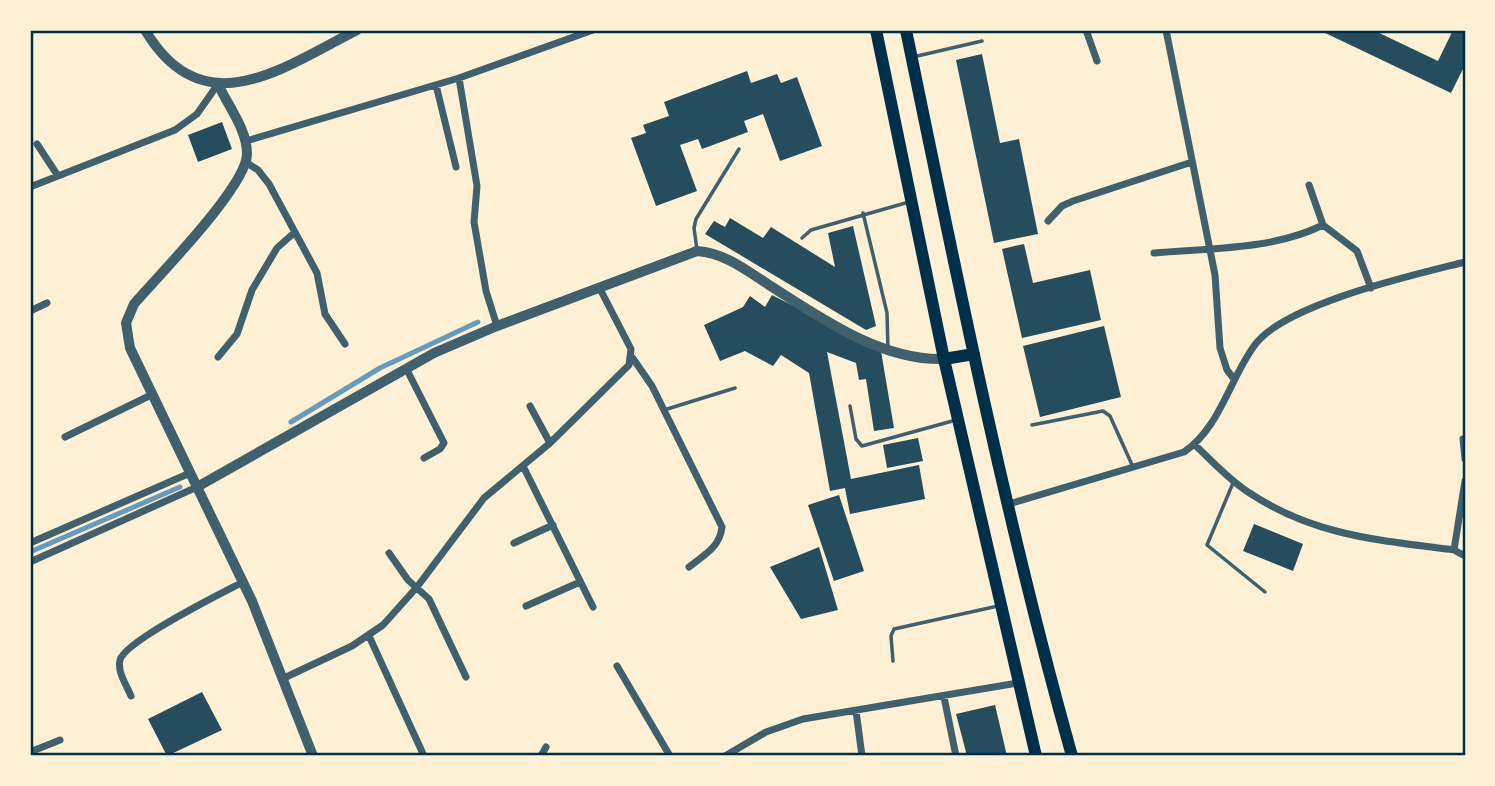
<svg xmlns="http://www.w3.org/2000/svg" width="1495" height="786" viewBox="0 0 1495 786" font-family="Helvetica,sans-serif">
  <style>
    .lines { fill: none; stroke-linecap: round; stroke-linejoin: round }
    .stream { stroke: #669bbc; stroke-width: 5 }
    .building { fill: #264d5e }
    .service { stroke: #3f606c; stroke-width: 3.5 }
    .minor { stroke: #3f606c; stroke-width: 7 }
    .tertiary { stroke: #3f606c; stroke-width: 10 }
    .primary { stroke: #003049; stroke-width: 12 }
    .neatline { fill: none; stroke: #003049; stroke-width: 2.5 }
  </style>
  <rect width="100%" height="100%" fill="#fdf0d5"/>
  <g class="lines">
    <!-- stream -->
    <path class="stream" d="M291,422L380,368L478,322
      M30,552L180,487"/>
  </g>
  <!-- building -->
  <path class="building" d="M1319,30H1373L1438,61L1453,30H1465V65L1451,93Z
    M982,54L1000,143L1019,139L1038,234L994,243L956,60Z
    M747,71L751,83L777,74L781,83L797,77L822,146L780,161L763,114L744,121L748,132L702,149L698,139L680,145L697,191L656,206L631,138L646,133L643,125L669,116L664,102Z
    M222,122L232,149L198,162L188,135Z
    M730,218L763,238L771,227L835,267L828,233L853,226L876,326L866,330L705,234L714,221L725,227Z
    M1024,244L1033,283L1090,270L1101,320L1022,338L1002,249Z
    M772,295L881,351L894,428L874,431L866,379L859,380L856,363L827,352L851,479L919,465L925,499L850,514L845,488L830,491L809,373L781,355L773,366L745,351L720,361L704,325L743,307L750,296L765,307Z
    M1104,326L1121,397L1040,417L1023,346Z
    M918,438L923,461L887,468L883,445Z
    M839,495L864,571L834,581L808,505Z
    M1254,524L1303,544L1293,571L1243,551Z
    M819,547L838,610L801,619L770,567Z
    M202,692L222,730L167,756L148,719Z
    M995,705L1007,756H967L956,714Z"/>
  <g class="lines">
    <!-- service -->
    <path class="service" d="M913,57L982,41
      M863,213L887,313L888,349
      M802,238L811,230L909,202
      M697,250L694,228L696,219L739,149
      M850,406L856,439L862,446L956,420
      M664,410L735,388
      M1032,425L1103,411L1110,416L1133,467
      M1233,483L1207,545L1265,592
      M893,661L891,636L894,629L998,606"/>
    <!-- minor -->
    <path class="minor" d="M1086,30L1097,61
      M1166,30L1215,275L1220,348L1227,370L1234,379
      M459,78L477,186L474,222L486,291L497,326
      M436,85L456,167
      M246,141L459,78L593,30
      M37,144L58,176
      M247,163L258,170L269,184L317,273L325,314L345,344
      M1309,185L1323,225L1357,251L1371,288
      M30,187L175,130L197,114L218,84
      M1048,221L1062,206L1073,201L1192,162
      M1154,253C1209,248 1273,250 1323,225
      M30,311L47,303
      M218,357L237,334L252,290L277,248L295,232
      M632,357L652,386L722,527C720,547 704,555 689,567
      M406,368L444,443L440,449L424,458
      M530,406L550,443
      M65,437L151,395
      M1463,439L1465,459
      M1195,445C1212,461 1228,479 1248,492C1314,536 1378,540 1454,550L1465,556
      M523,466L593,607
      M1009,504L1184,452C1219,429 1230,379 1254,346C1283,304 1414,275 1465,262
      M30,543L190,473
      M514,543L553,525
      M1454,550L1465,481
      M389,553L408,580L429,599L466,677
      M30,562L197,487
      M526,606L580,582
      M369,636L424,756
      M617,666L670,756
      M284,678L352,646L383,625L417,587L484,498L550,443L629,365L631,349L599,287
      M131,696C127,686 117,672 120,660C125,641 222,593 243,582
      M944,697L956,756
      M856,711L862,756
      M30,752L60,740
      M541,756L546,747
      M725,756L766,732L803,719L1018,683"/>
    <!-- tertiary -->
    <path class="tertiary" d="M145,30C203,127 281,69 357,30
      M218,84C228,106 247,129 247,154C247,186 158,276 134,304L126,323L130,348L252,601L313,756
      M197,487L434,353L497,326L697,251C725,253 746,270 769,285C821,318 881,361 944,359"/>
    <!-- primary -->
    <path class="primary" d="M876,30L944,359L1036,756
      M906,30C956,273 1005,517 1072,756
      M944,359L974,354"/>
  </g>
  <!-- border -->
  <rect width="1495" height="786" fill="none" stroke="#fdf0d5" stroke-width="63"/>
  <rect x="32" y="32" width="1432" height="722" class="neatline"/>
</svg>
